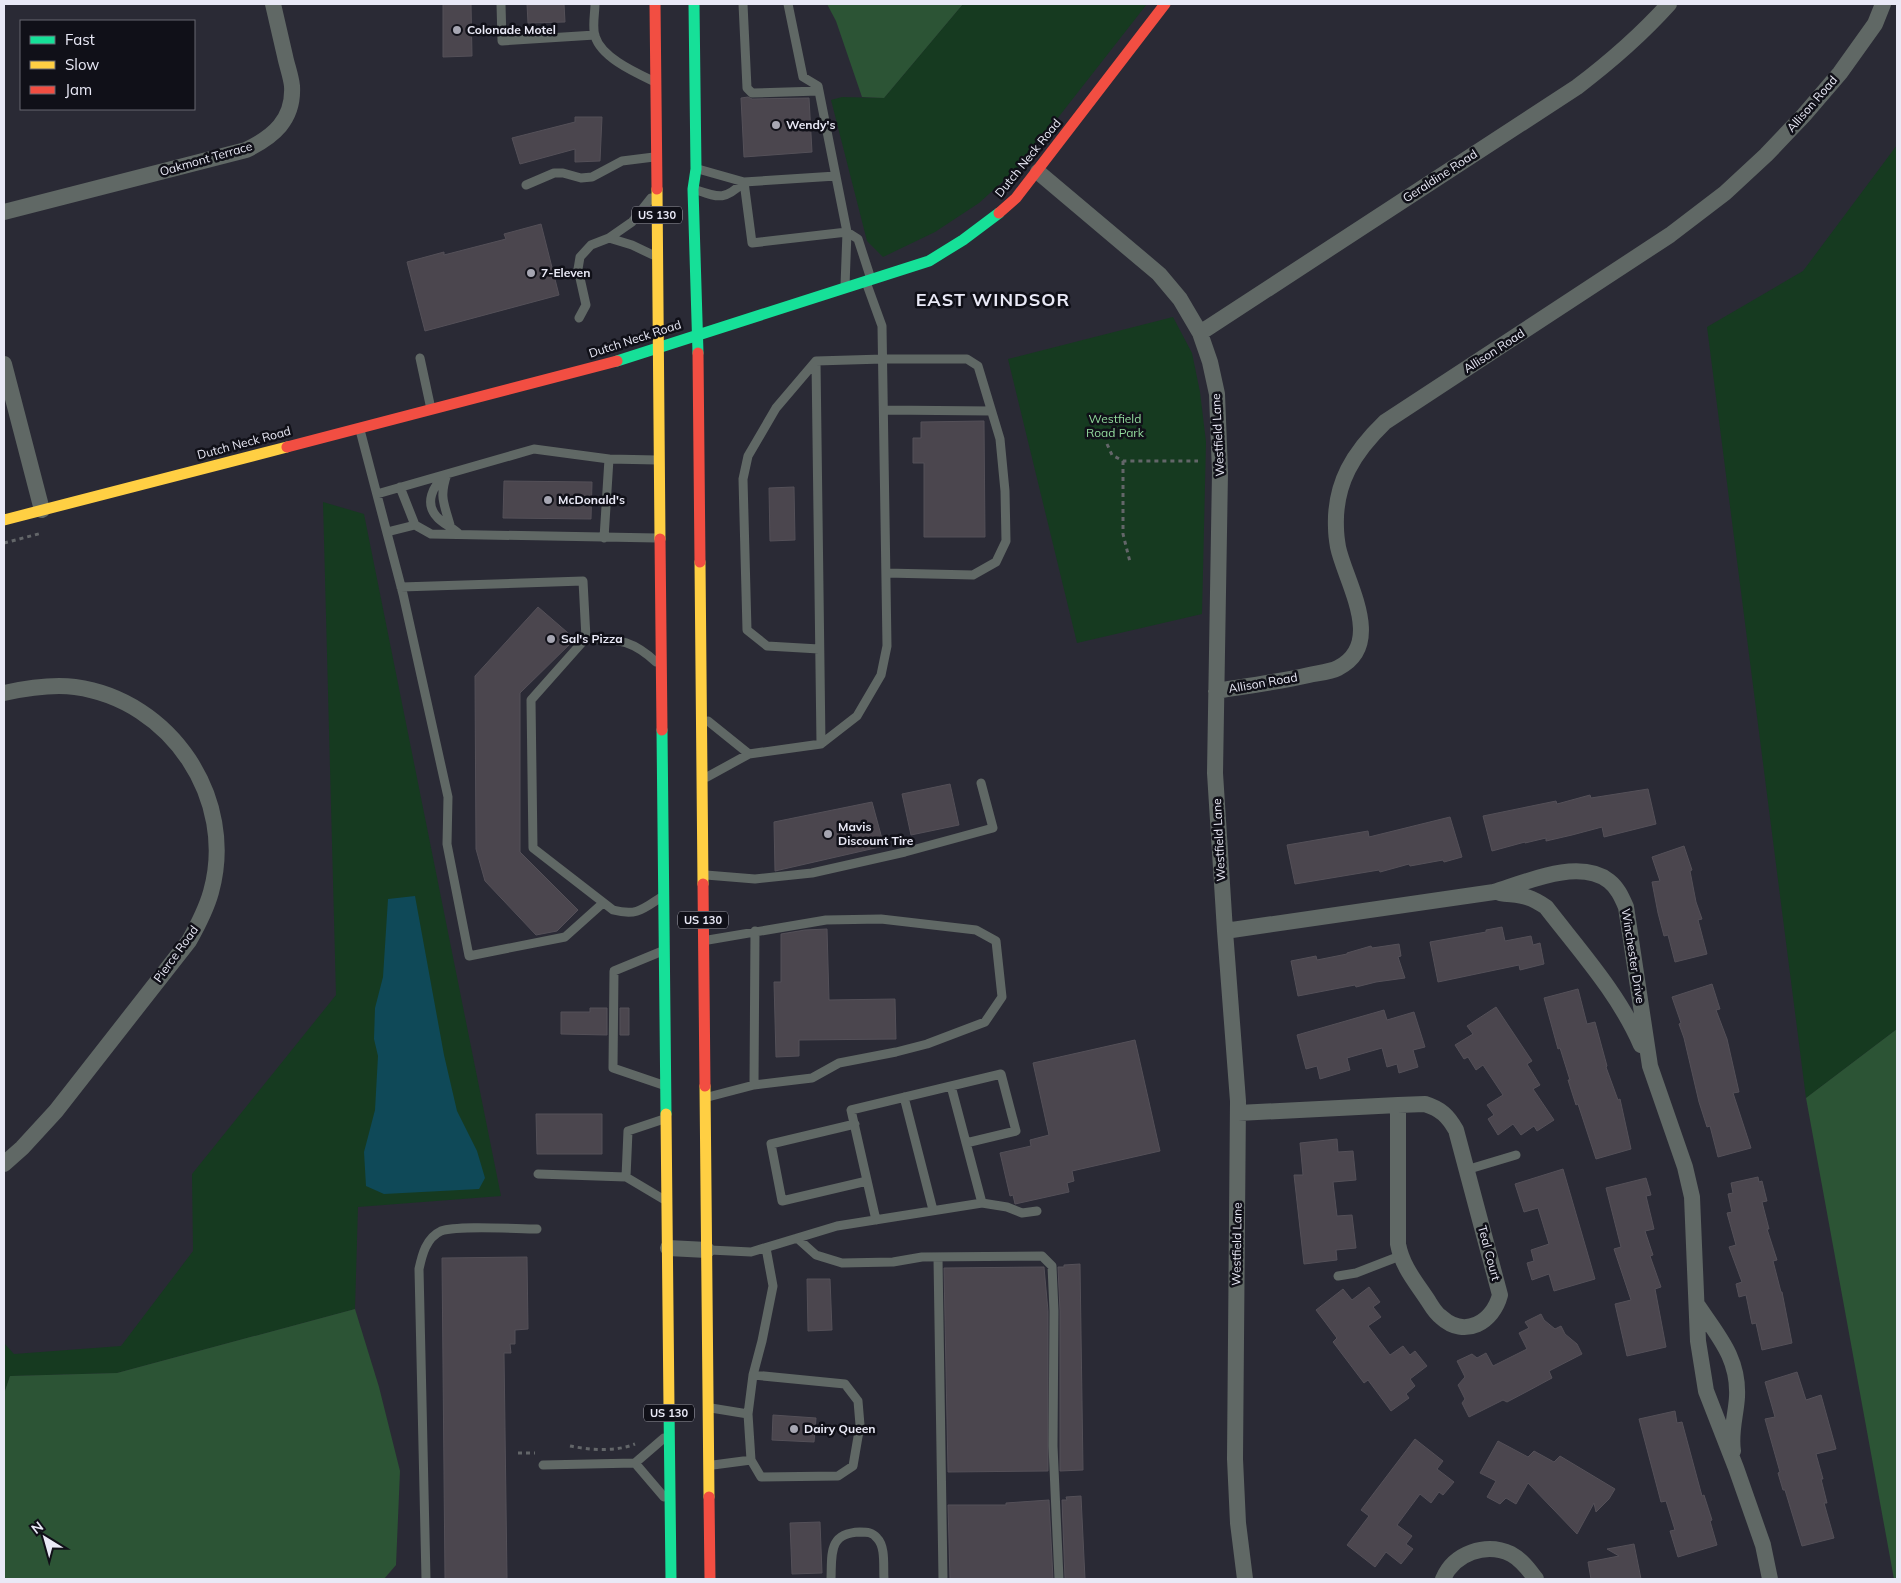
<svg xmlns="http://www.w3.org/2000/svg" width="1901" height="1583" viewBox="0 0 1901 1583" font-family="Mulish,sans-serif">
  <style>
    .green { fill: #163a20 }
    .forest { fill: #2c5435 }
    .water { fill: #0f4958 }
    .building { fill: #4b464e; stroke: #545058 }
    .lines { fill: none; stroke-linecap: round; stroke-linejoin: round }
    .path { stroke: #636669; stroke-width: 3; stroke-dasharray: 4 4; stroke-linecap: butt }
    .lane { stroke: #606865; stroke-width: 9 }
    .street { stroke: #606865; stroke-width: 16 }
    .fast { stroke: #16e098; stroke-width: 11 }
    .slow { stroke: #ffcf43; stroke-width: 11 }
    .jam { stroke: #f24e42; stroke-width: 11 }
    .poi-dot { fill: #a6a6b2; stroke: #101018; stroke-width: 2 }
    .labels { text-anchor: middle; stroke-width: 5; stroke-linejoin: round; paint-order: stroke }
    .shield { fill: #101018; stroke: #a8a8b3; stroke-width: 1 }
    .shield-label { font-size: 11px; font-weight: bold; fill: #e9e9f6 }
    .poi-label { font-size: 12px; font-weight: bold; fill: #e9e9f6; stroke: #101018; text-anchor: start }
    .street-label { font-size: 12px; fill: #e9e9f6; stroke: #101018 }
    .park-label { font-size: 12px; fill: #92da9d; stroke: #101018 }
    .district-label { font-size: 18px; font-weight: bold; letter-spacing: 1px; fill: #e9e9f6; stroke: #101018 }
  </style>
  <rect width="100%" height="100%" fill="#2a2a35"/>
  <!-- green -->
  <path class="green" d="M963,4H1147L1021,165L979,203L935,232L883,257L867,241L831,100L842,97L884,98Z
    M1897,145V1029L1806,1098L1707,327L1803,271Z
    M1173,317L1192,353L1200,392L1206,442L1202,614L1077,643L1008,359Z
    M323,502L364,514L501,1196L358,1207L355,1309L117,1373L10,1376L4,1394V1343L14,1354L121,1346L193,1251L192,1174L336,995Z"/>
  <!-- forest -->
  <path class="forest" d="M827,4H963L884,98L862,97L836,21Z
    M1897,1029V1579H1894L1806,1098Z
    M355,1309L379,1387L400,1471L396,1565L384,1579H4V1394L10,1376L117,1373Z"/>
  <!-- water -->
  <path class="water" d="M415,896L444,1055L457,1111L477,1151L485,1178L479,1189L384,1194L366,1186L364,1152L375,1110L378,1056L374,1039L375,1008L383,977L388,899Z"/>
  <!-- building -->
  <path class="building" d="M443,4H471L472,56L443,57Z
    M527,4H564L565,22L528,23Z
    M748,97L752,99L809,98L812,152L744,157L741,98Z
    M575,117H602L600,161L575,162V149L520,164L512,138L575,122Z
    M541,224L559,295L425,331L407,262L444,252V255L506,239L504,234Z
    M984,421L985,537H924V463H913V438H921V422Z
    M504,481L592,482L591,519L503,518Z
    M794,487L795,540L770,541L769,488Z
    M538,607L575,639L520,693V852L578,910L557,931L536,935L485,881L476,849L475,676Z
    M950,784L959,825L911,835L902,794Z
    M1648,789L1656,824L1604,837L1602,827L1572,835L1546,841V838L1525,843V842L1492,851L1483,816L1556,801L1557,804L1590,795L1591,798Z
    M872,802L884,846L775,871L774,822Z
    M1450,817L1462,857L1444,862L1443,860L1410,866L1409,864L1380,872L1379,870L1295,884L1287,845L1368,831L1369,837Z
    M1684,846L1692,870L1690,871L1696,902L1702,919L1698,920L1707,954L1675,962L1668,935L1664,936L1658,913L1652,882L1660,881L1652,857Z
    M1502,927L1505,941L1531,936L1533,945L1540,943L1544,964L1520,970L1519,965L1438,982L1430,942L1486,932V930Z
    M827,929L829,1000L895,999L896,1039L799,1040V1056L776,1057L774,982H781V934L805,930Z
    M1399,944L1401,956L1398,957L1405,978L1376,982L1356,987L1355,985L1298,996L1291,961L1316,956L1317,960L1347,954V953L1371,946L1372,948Z
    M1712,984L1720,1009L1716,1010L1727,1039L1739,1092L1733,1093L1751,1148L1718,1157L1710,1126L1707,1127L1699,1102L1684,1038L1679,1024L1681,1023L1672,997Z
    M1578,989L1587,1024L1595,1022L1607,1066L1606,1067L1618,1100L1620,1099L1631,1149L1596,1159L1578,1104L1576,1105L1568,1080H1570L1560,1048L1558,1049L1544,998Z
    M1496,1007L1532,1061L1527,1064L1540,1085L1533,1089L1554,1120L1537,1131L1534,1126L1521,1135L1513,1124L1498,1135L1488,1119L1494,1115L1487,1105L1503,1095L1483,1065L1476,1070L1468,1057L1464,1059L1455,1045L1473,1034L1467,1026Z
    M590,1008H607V1035L561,1034V1012H590Z
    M620,1008H629V1035H620Z
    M1384,1010L1387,1020L1414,1012L1425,1047L1413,1050L1418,1067L1399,1073L1397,1064L1387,1067L1382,1048L1347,1058L1350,1070L1320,1079L1317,1066L1306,1069L1297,1035Z
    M1135,1040L1160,1151L1072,1171L1074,1181L1067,1183L1069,1192L1015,1204L1013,1195L1010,1196L1000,1153L1031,1146L1030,1140L1049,1135L1033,1063Z
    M536,1114H602V1154H537Z
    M1337,1139L1338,1152L1353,1151L1356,1180L1333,1182L1337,1216L1352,1215L1356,1248L1336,1250L1337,1260L1304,1264L1294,1175H1303L1300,1143Z
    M1563,1169L1595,1279L1554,1291L1549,1274L1532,1280L1527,1263L1534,1261L1531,1250L1549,1244L1538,1208L1524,1212L1515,1184Z
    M1758,1177L1759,1182L1762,1181L1767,1201L1762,1202L1769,1229H1767L1777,1260L1773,1261L1781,1292H1782L1792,1343L1762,1350L1756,1323L1752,1324L1746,1295L1739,1297L1736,1284L1742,1282L1729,1247L1736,1245L1727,1213L1732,1212L1728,1194L1733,1193L1731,1183Z
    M1646,1178L1651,1195L1646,1196L1654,1229L1645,1231L1653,1255L1650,1256L1661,1287L1655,1289L1666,1347L1627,1356L1615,1304L1631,1300L1614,1249L1621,1247L1606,1188Z
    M527,1257L528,1329L515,1330V1344H510L511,1353H504L507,1579H445L442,1258Z
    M1080,1264L1083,1470L1060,1471V1311L1058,1267H1064V1265Z
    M1044,1267L1048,1311V1471L948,1472L944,1268Z
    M807,1279H830L832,1330L808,1331Z
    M1369,1287L1380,1302L1373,1307L1381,1317L1368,1326L1390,1355L1403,1346L1410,1355L1415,1351L1427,1366L1410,1379L1415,1386L1406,1394L1409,1398L1391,1411L1368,1380L1364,1383L1333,1342L1337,1338L1316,1310L1343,1289L1352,1300Z
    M1541,1314L1544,1320L1555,1329L1561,1326L1565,1334L1577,1344L1582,1354L1549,1371L1552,1378L1526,1392L1507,1402L1503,1400L1469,1417L1462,1403L1465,1399L1458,1385L1465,1377L1457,1361L1472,1354L1477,1358L1486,1353L1493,1366L1527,1349L1519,1333L1529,1328L1525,1322Z
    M1797,1372L1806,1400L1821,1395L1836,1449L1816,1454L1823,1479H1821L1827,1503H1824L1834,1538L1802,1546L1785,1490H1783L1778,1473L1780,1472L1765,1419L1775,1417L1765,1382Z
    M1675,1411L1677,1423L1682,1422L1702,1496L1704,1495L1712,1520L1710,1521L1717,1545L1678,1557L1670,1531L1675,1530L1666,1501L1661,1502L1639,1419Z
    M773,1415L816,1418L814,1442L772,1440Z
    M1415,1439L1443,1461L1437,1469L1454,1482L1443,1495L1439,1492L1431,1503L1420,1494L1397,1525L1412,1536L1406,1544L1413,1549L1401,1564L1386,1552L1375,1567L1347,1545L1369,1516L1361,1510Z
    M1498,1441L1528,1457L1534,1451L1554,1462L1560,1456L1615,1489L1609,1499L1596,1512L1594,1503L1577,1534L1528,1483L1516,1504L1506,1498L1500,1504L1487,1497L1496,1481L1480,1473Z
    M1081,1496L1085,1579H1065L1062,1500H1067L1066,1497Z
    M1049,1500L1053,1579H950L948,1505H1006V1503Z
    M820,1522L822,1573L792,1574L790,1523Z
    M1634,1544L1641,1579H1591L1588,1562L1619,1556L1607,1549Z"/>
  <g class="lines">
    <!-- path -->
    <path class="path" d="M1107,444L1112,455L1123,461H1198
      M1123,461V534L1130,562
      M4,543L42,533
      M570,1446C590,1450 616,1452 635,1444
      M518,1453H535"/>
    <!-- lane -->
    <path class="lane" d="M501,4L502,41L595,35
      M595,4C595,13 592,27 595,36C601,57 634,72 653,81
      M743,4L747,88L752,93L819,91
      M788,4L803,77L818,86L847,232L845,286
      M698,169L744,182L836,176
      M744,182L752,243L847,232L858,239L871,279
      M526,185L554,173H563L581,178L592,177L622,161L654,157
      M696,190C720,198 725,200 744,182
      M609,238L632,245L653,255
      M579,318L586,305L578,269L580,257L591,245L609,238L632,222L651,198
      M420,358L431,409
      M816,361L821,744
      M884,410L991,411
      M360,430L403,594L448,797L447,844L469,956L565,937L603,903
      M609,459L657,460
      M447,474C439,497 444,503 450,525
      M445,475C433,486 424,503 437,517C442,523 453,528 459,534
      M400,487L415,525L431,534L657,538
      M377,494L534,449L609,459L604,538
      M387,532L415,525
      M401,587L583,581L586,638L531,700L533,848L613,910C636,916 642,910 660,898
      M586,638C618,640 631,639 656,662
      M819,649L767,646L747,630L743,479L748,456L776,408L816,361L883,359H967L978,366L1000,439L1005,491L1006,541L996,562L973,575L886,573
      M749,754L821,744L857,716L881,675L887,646L882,326L866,282
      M707,777L749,754L708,721
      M706,875L755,879L812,873L905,852L993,828L981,783
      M708,940L826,920L881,919L976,930L996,941L1002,997L985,1022L927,1044L896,1052L839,1063L812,1078L754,1085L708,1097
      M660,952L614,971L613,1068L663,1085
      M754,1085L755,931
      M904,1097L933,1210
      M855,1124L771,1144L782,1201L867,1181
      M1466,1170L1516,1155
      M538,1174L626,1177L663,1199
      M626,1177L628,1131L664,1119
      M982,1203L1007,1207L1022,1213L1037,1211
      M876,1220L851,1110L1001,1074L1016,1131L966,1143
      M797,1238L816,1255L842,1263L893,1262L922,1257L1042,1256L1052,1266L1054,1311L1053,1446L1059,1579
      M710,1250L751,1252L837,1226L982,1203L951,1086
      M938,1258L943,1579
      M1338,1276L1356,1273L1400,1256
      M753,1375L845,1384L858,1401L860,1425L853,1466L838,1476L761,1477L751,1460L748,1414L753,1375L762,1341L773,1286L766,1248
      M711,1408L748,1414
      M635,1463L664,1497
      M543,1465L635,1463L664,1438
      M713,1465L751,1460
      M426,1579L419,1269C422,1255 426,1238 441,1231C458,1225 516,1229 537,1229
      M831,1579C832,1554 828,1533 860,1532C867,1532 872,1532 877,1538C886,1547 883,1567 884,1579"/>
    <!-- street -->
    <path class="street" d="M1038,172L1159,274L1180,299L1200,333L1210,362L1217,394L1220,472L1215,773L1225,931L1238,1101L1235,1459L1238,1523L1245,1579
      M4,212L246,150C273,137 294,120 292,86C291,76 287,66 285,56C281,39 277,21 273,4
      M1200,333L1577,87C1610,62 1641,35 1669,4
      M4,364L42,510
      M1216,691C1247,686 1278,682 1309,675C1318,673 1330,672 1338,668C1386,644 1345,581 1338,547C1337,541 1336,534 1336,528C1334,483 1354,452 1385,422L1670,235L1725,193L1766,155L1804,115L1840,73L1875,24L1883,4
      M4,693C27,688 51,684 75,687C171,700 237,799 211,892C206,910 198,925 189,941L56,1111L22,1148L4,1164
      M1500,893C1521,896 1527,894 1546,907C1580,951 1619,994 1641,1045
      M1225,931L1494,892C1526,882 1579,858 1609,881C1618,888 1622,898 1626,907L1650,1066L1685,1167L1692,1197L1698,1341L1706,1391L1736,1468L1763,1545L1770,1579
      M1425,1104C1441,1109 1448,1116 1456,1130L1500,1295C1493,1322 1465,1339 1441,1317C1435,1313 1431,1305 1427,1299C1415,1281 1402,1266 1398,1244V1105Z
      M1238,1113L1398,1105
      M668,1248L707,1250
      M1698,1306C1718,1336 1739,1358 1737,1397C1736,1415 1730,1432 1733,1451
      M1443,1579C1454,1553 1486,1542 1511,1554C1522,1560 1529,1570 1536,1579"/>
    <!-- fast -->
    <path class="fast" d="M694,4L696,169L693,189L698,353
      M617,361L929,261L963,240L999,213
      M662,730L666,1114
      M669,1408L671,1579"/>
    <!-- slow -->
    <path class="slow" d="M657,189L660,539
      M4,520L287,447
      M700,562L703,884
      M705,1086L709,1497
      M666,1114L669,1408"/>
    <!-- jam -->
    <path class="jam" d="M655,4L657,189
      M999,213L1016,198L1165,4
      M698,353L700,562
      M287,447L617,361
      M660,539L662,730
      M703,884L705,1086
      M709,1497L710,1579"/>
  </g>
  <!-- markers -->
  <g class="poi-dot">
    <circle cx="457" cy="30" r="5"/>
    <circle cx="776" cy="125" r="5"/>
    <circle cx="531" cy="273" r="5"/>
    <circle cx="548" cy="500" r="5"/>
    <circle cx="551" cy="639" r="5"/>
    <circle cx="828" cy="834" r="5"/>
    <circle cx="794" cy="1429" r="5"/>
  </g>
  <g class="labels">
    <!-- shield labels -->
    <g class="shield">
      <rect x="632" y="206.5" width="50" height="17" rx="4"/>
      <rect x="678" y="911.5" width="50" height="17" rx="4"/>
      <rect x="644" y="1404.5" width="50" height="17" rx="4"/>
    </g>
    <g class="shield-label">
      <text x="657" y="219">US 130</text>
      <text x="703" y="924">US 130</text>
      <text x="669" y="1417">US 130</text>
    </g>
    <!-- poi labels -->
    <g class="poi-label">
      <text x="467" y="34">Colonade Motel</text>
      <text x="786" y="129">Wendy's</text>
      <text x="541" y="277">7-Eleven</text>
      <text x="558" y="504">McDonald's</text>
      <text x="561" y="643">Sal's Pizza</text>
      <text x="838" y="831">Mavis<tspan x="838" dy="14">Discount Tire</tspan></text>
      <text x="804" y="1433">Dairy Queen</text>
    </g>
    <!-- street labels -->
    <g class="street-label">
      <text transform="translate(1812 104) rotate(-49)" y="4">Allison Road</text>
      <text transform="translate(1028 158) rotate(-51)" y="4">Dutch Neck Road</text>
      <text transform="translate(206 159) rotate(-16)" y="4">Oakmont Terrace</text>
      <text transform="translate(1440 176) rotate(-33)" y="4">Geraldine Road</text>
      <text transform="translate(635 339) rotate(-18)" y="4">Dutch Neck Road</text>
      <text transform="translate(1494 351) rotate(-33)" y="4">Allison Road</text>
      <text transform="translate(1218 435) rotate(-93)" y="4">Westfield Lane</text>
      <text transform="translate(244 443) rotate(-15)" y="4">Dutch Neck Road</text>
      <text transform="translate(1263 683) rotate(-10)" y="4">Allison Road</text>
      <text transform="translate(1219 840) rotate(-93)" y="4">Westfield Lane</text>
      <text transform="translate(176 954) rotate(-54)" y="4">Pierce Road</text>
      <text transform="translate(1633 956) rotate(81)" y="4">Winchester Drive</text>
      <text transform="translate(1237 1244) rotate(-89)" y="4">Westfield Lane</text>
      <text transform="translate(1489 1253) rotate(75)" y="4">Teal Court</text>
    </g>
    <!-- park labels -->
    <g class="park-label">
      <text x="1115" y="423">Westfield<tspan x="1115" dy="14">Road Park</tspan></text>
    </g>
    <!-- district labels -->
    <g class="district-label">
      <text x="993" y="306">EAST WINDSOR</text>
    </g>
  </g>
  <!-- border -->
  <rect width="1901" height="1583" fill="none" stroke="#e9e9f6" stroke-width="10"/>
  <!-- legend -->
  <rect x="20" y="20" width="175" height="90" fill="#101018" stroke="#676771"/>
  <rect x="30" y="36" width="25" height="8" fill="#16e098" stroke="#676771"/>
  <text x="65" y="45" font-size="15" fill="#e9e9f6">Fast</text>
  <rect x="30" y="61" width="25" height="8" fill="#ffcf43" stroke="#676771"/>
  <text x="65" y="70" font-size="15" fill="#e9e9f6">Slow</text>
  <rect x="30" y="86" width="25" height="8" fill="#f24e42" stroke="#676771"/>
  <text x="65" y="95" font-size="15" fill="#e9e9f6">Jam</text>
  <!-- north arrow -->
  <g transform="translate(45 1538) rotate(323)" stroke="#101018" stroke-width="4" paint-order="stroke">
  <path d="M0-4L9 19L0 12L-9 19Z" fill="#e9e9f6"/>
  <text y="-8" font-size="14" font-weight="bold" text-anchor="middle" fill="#e9e9f6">N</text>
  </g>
</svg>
